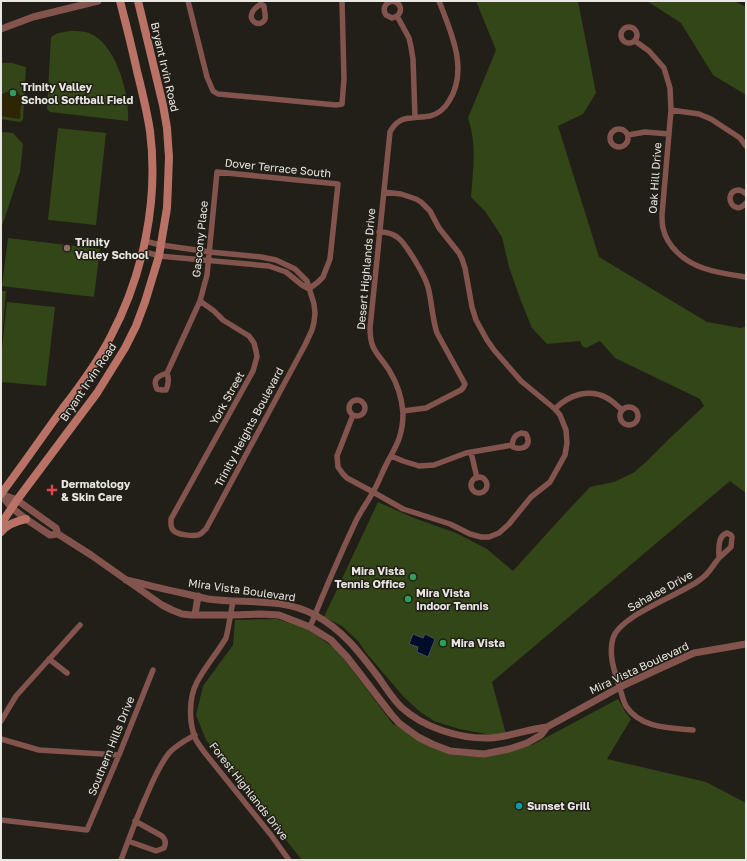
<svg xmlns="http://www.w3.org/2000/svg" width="747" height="861" viewBox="0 0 747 861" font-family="'Golos Text',sans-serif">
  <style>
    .green { fill: #334617 }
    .sand { fill: #2e2504 }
    .water { fill: #000c28; stroke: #464e60 }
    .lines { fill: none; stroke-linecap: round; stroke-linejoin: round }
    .minor { stroke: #82544d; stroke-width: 5.5 }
    .tertiary { stroke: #82544d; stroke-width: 7 }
    .secondary { stroke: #ba7266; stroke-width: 8 }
    .leisure-dot { fill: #2e9e5b; stroke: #211f17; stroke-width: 1.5 }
    .education-dot { fill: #8d6e63; stroke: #211f17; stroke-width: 1.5 }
    .health-dot { fill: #e0444e; stroke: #211f17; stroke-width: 1.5 }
    .culture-dot { fill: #0f9aa8; stroke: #211f17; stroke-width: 1.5 }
    .labels { text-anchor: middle; stroke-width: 3; stroke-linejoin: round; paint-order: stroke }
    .street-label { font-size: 11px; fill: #e8e7e1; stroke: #211f17 }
    .poi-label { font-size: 11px; font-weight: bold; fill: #e8e7e1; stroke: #211f17; text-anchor: start }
  </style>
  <rect width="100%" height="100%" fill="#211f17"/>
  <!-- green -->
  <path class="green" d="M476,1H578L596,93L583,114L558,126L599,257L707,322L741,328L746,326V493L730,481L492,682L506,734L492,735L459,729L434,721L419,711L403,696L367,654L358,641L342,626L324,617L378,502L414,518L456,533L487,549L513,571L561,518L590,487L614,482L633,473L645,463L668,440L704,406L700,399L615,358L600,341L586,348L582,346L580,341L547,344L532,328L521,301L509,267L502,237L485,211L471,197C473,169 477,144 468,118L496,50Z
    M647,1H734L746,7V95L713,75L681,23Z
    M70,31C77,31 83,31 89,33C116,43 130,95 128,121L50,112L47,109L51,37L58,33Z
    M1,63H12L26,67L23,120L20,122L1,119Z
    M58,128L106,133L96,225L48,220Z
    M1,132L13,133L23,144L20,172L1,229Z
    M8,238L100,249L94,297L2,286Z
    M1,291H6L1,350Z
    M7,302L55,307L46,386L1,382V357Z
    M277,619L308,629L337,650L393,724L437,748L456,755L482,756L532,745L618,699L626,713L631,719L607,759L706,782L746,803V860H302L206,740L196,715L203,686L233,645L235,620Z"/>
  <!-- sand -->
  <path class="sand" d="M6,92H15L22,96L20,113L21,116L19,119L1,116V95Z"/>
  <!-- water -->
  <path class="water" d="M413,634L423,638L425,634L435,639L428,657L417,652L418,647L409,644Z"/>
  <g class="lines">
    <!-- minor -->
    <path class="minor" d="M188,1L207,77L213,91L218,94L336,105L342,104L344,79L342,1
      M393,1C385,2 382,9 386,15L392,18L397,16C403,11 401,3 393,1
      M261,4L264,6C264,10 266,15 265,19C261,28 248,22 252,13C253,9 258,6 261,4Z
      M397,16L409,38L411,47L413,59L415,117
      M621 35a8 8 0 1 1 16 0a8 8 0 1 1-16 0Z
      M635,41L649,51L664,68L670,88L671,110L662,215C662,219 662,224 663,228C667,247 685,262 703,268C717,273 732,275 746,277
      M671,110L699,114L711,119L740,138L746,146
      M610 138a9 9 0 1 1 18 0a9 9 0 1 1-18 0Z
      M628,135L645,132L669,134
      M746,194C744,192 742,190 738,190C722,192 733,218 746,203
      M379,232C386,232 392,233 397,237C406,243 425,276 428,287C432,302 432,318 437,333L465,384L463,388L461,390L426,408L403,411
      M144,241L161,245L210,252L261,257L276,260L295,269L307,281L314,304L315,313L314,322L312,330L305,345L206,529C203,531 202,534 198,535C193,536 178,535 174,531C170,528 171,523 171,519L253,371L257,357L256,351L254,343L249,336L223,320L214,311L200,301
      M142,251L159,256L269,266L286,272L302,285L309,289
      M167,373L200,301L207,275L217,172L338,184L330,259L323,277L318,282L309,289
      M167,373C169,379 169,384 166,390H162L157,389C152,379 158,376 167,373Z
      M349 408a8 8 0 1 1 16 0a8 8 0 1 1-16 0Z
      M620 416a9 9 0 1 1 18 0a9 9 0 1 1-18 0Z
      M555,409C568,395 589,388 607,398C613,401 617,406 622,410
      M353,415L337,456L338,467L343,474L347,478L373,492L403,509L450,524L470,534L481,537H489L499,533L509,524L531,497L550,482L565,455L567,443L566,430L560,415L555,409L521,381L494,350L487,340L476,320L472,307L465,268L462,259L459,253L439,228L430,211L421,202L416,199L401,194L384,192
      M521,433L526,434C532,445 524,451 513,447L512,445C513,438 515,435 521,433Z
      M471,452L477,478
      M391,456L403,461L419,466L434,465L466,453L512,445
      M471 485a8 8 0 1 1 16 0a8 8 0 1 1-16 0Z
      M727,533L731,535L732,537L731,547L719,558C719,550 717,536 727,533Z
      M233,601L228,629L226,638C217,653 205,667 197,682C188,699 189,724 196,740C199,745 202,749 205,753L271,835L289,860
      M310,627C324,592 339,557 355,523C360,512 367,503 373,492C378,484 381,475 385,467C395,447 403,438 403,413C402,398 397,383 389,370C378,353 370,351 370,328L390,132C399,114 413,119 430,116C438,114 445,108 449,101C469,70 451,32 439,1
      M49,659L67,673
      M1,721L16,696L80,625
      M693,730C669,728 640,728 626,706C623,701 622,694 620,689C615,672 608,656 613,638C620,615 681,595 701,579C709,574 713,565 719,558
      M1,739L39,750L119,755
      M1,820L87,830L119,755L153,670
      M128,841L156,851L164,848C166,843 166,840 162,836L135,821
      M121,860C129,839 136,819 145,799C152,783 158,767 169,753C176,745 186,740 195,735"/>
    <!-- tertiary -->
    <path class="tertiary" d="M1,29L33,17L98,1
      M1,494L17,500L56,528L58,534L91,555L162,605L172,610L182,614L191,615H231L261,614L279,615L310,627L331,640L347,657L391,714L399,723L418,737L432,744L450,751L484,754L509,749L527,743L541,735L547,727
      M1,495L12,508L26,519L50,535L58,534
      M126,580C144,584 163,589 182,593C191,595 199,597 208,599C244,604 282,597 315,615C343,630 360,653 379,678C386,688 392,698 401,707C424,728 460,739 490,738C510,737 528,729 547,727L620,687L663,667L694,653L746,644
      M195,615L198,596"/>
    <!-- secondary -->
    <path class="secondary" d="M1,494C22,466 42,437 63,408C80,386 97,363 110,338C143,276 159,201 150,131C147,111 142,91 137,71C132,48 126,24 120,1
      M1,524L17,500L97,393L125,348L136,326L145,302L159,256L167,208L168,184L169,157L167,128L163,105L138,1
      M1,532C7,524 17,521 26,519"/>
  </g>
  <!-- markers -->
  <g class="leisure-dot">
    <circle cx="13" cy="93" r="4"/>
    <circle cx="413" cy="577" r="4"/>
    <circle cx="408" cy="599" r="4"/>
    <circle cx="443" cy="643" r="4"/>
  </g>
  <circle class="education-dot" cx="67" cy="248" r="4"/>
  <path class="health-dot" d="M50 484h4v4h4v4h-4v4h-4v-4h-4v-4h4z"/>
  <circle class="culture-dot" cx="519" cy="806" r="4"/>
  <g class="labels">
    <!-- street labels -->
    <g class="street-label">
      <text transform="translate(165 67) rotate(77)" y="4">Bryant Irvin Road</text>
      <text transform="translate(278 168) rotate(6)" y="4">Dover Terrace South</text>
      <text transform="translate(655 178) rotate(-86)" y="4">Oak Hill Drive</text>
      <text transform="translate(200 239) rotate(-84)" y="4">Gascony Place</text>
      <text transform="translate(366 269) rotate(-85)" y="4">Desert Highlands Drive</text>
      <text transform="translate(88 382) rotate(-56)" y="4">Bryant Irvin Road</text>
      <text transform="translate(227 398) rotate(-61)" y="4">York Street</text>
      <text transform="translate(249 427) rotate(-62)" y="4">Trinity Heights Boulevard</text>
      <text transform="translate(242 590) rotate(8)" y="4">Mira Vista Boulevard</text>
      <text transform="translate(660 591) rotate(-29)" y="4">Sahalee Drive</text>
      <text transform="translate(639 668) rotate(-25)" y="4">Mira Vista Boulevard</text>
      <text transform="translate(111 746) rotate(-68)" y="4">Southern Hills Drive</text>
      <text transform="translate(249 791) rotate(52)" y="4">Forest Highlands Drive</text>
    </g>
    <!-- poi labels -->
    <g class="poi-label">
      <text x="21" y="91">Trinity Valley<tspan x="21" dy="13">School Softball Field</tspan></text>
      <text x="75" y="246">Trinity<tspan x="75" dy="13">Valley School</tspan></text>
      <text x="61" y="488">Dermatology<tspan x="61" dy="13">&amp; Skin Care</tspan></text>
      <text x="405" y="575" text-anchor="end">Mira Vista<tspan x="405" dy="13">Tennis Office</tspan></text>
      <text x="416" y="597">Mira Vista<tspan x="416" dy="13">Indoor Tennis</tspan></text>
      <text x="451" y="647">Mira Vista</text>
      <text x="527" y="810">Sunset Grill</text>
    </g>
  </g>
  <!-- border -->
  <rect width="747" height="861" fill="none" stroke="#e8e7e1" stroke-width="4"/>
</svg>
